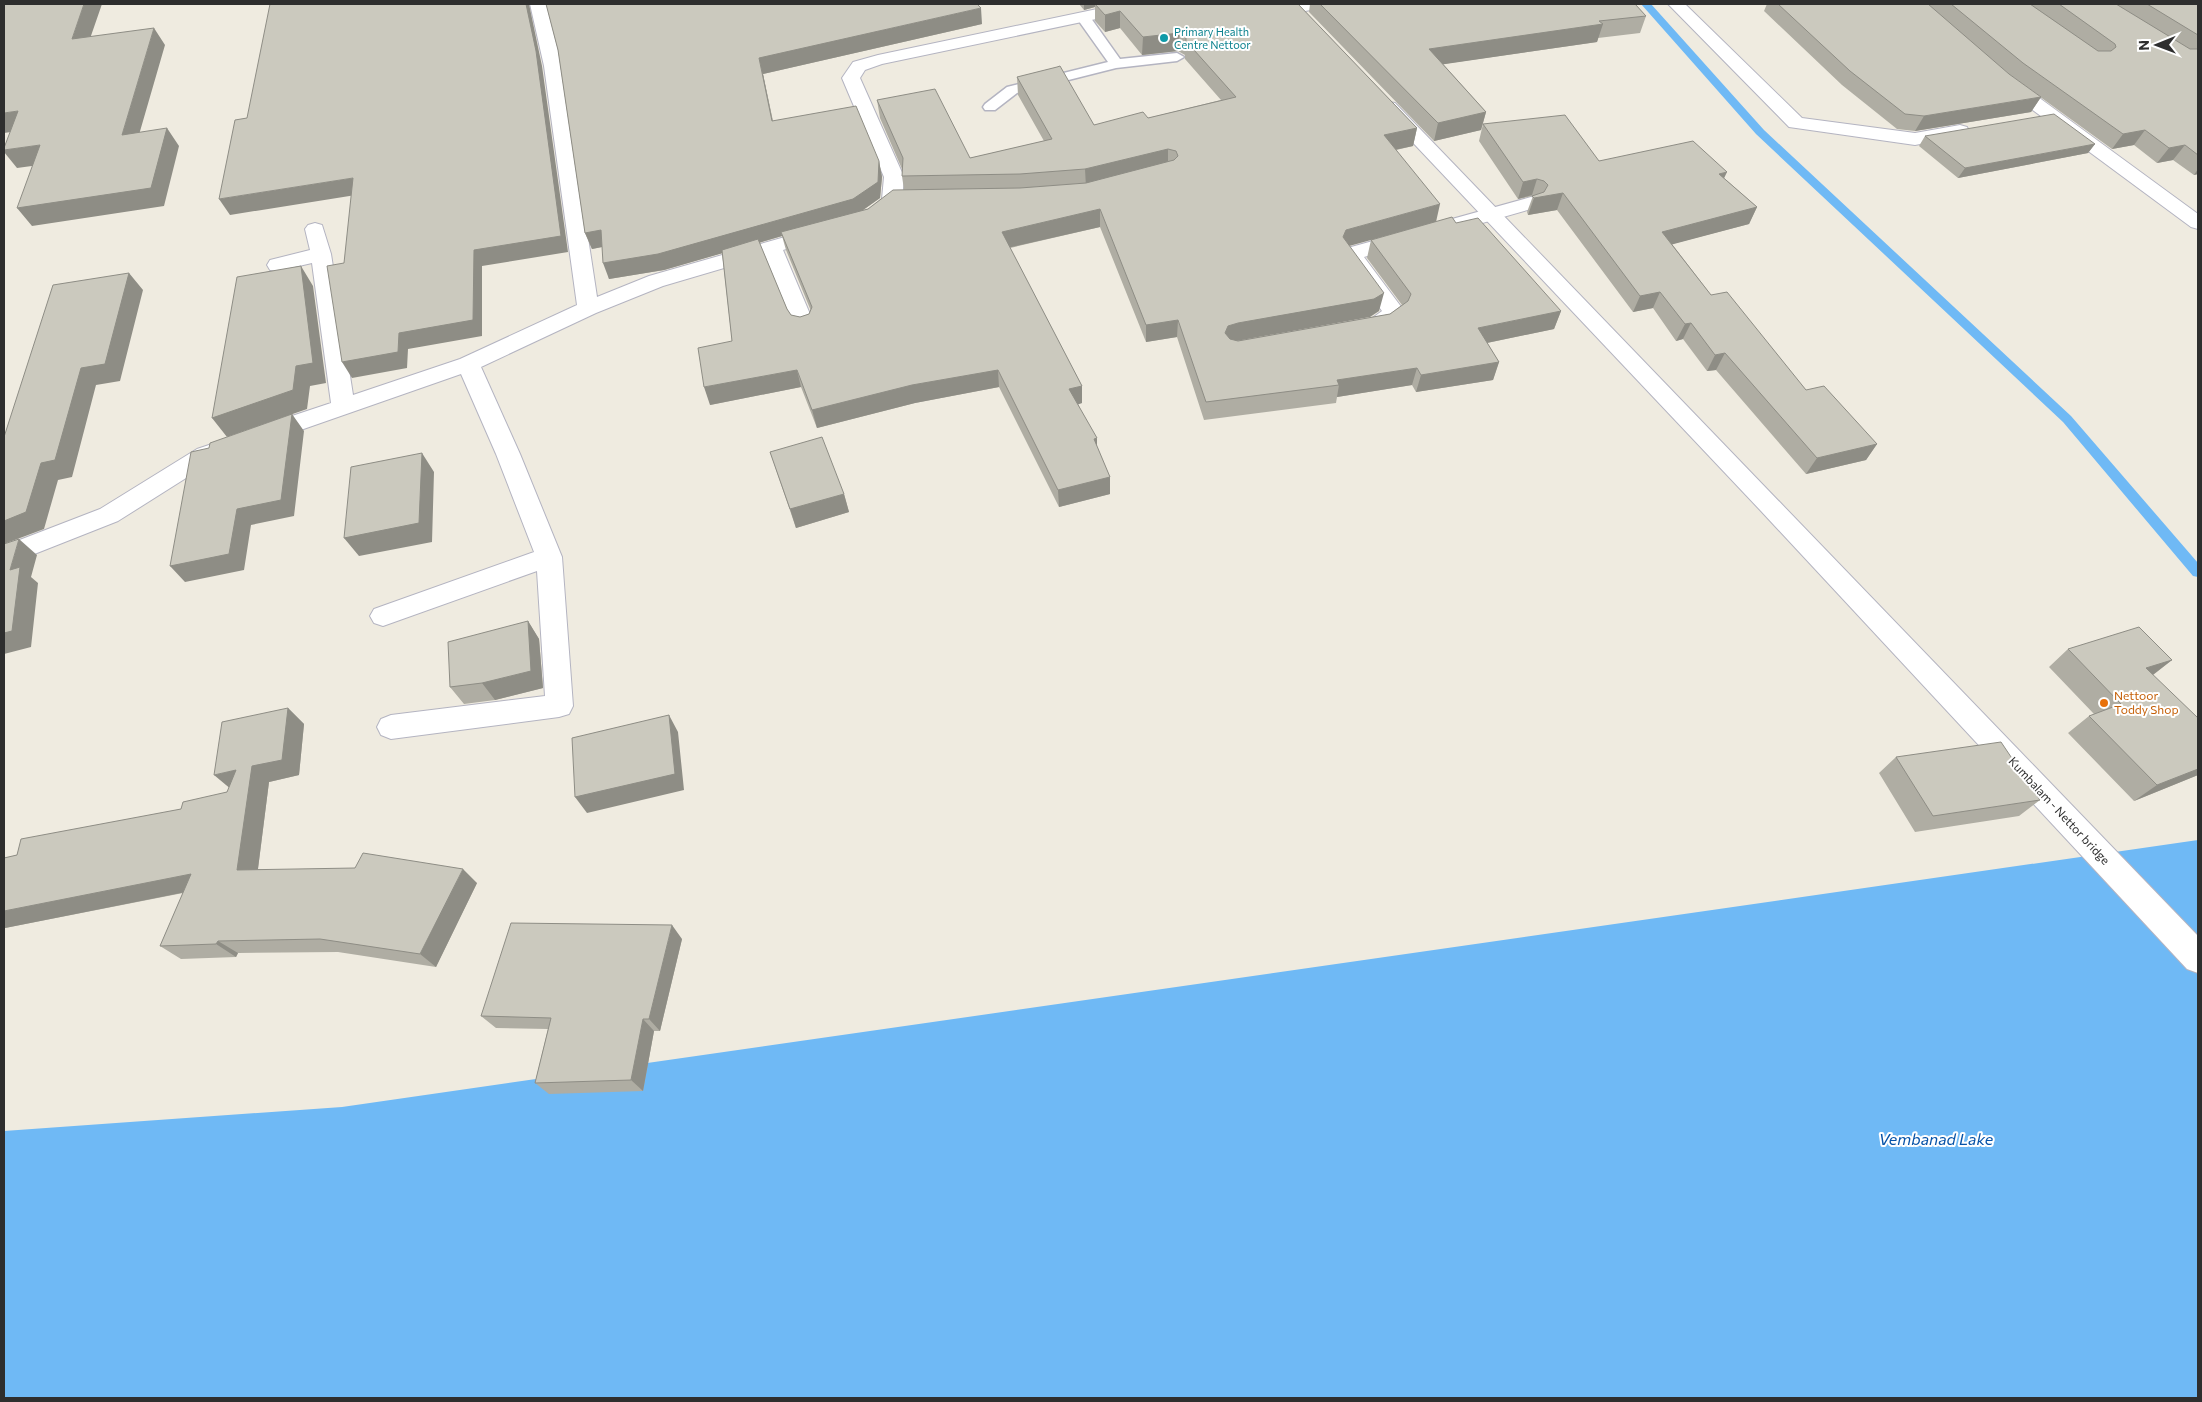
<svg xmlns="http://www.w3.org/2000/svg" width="2202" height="1402" viewBox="0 0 2202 1402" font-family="Commissioner,sans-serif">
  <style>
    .water { fill: #6fb9f5 }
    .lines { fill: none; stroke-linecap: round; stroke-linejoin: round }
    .stream { fill: #6fb9f5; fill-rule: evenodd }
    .lane-casing { stroke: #b4b4c1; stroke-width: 3 }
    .street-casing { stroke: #b4b4c1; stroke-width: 2 }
    .secondary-casing { stroke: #b4b4c1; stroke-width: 2 }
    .lane { fill: #fff; fill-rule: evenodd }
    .street { fill: #fff; fill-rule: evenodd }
    .secondary { fill: #fff; fill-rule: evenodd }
    .wall { fill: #afada3; fill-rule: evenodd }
    .shaded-wall { fill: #8e8d85 }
    .building { fill: #cbc9be; stroke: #8e8d85 }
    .culture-dot { fill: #0f9aa8; stroke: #fff; stroke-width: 2 }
    .food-dot { fill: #e8710a; stroke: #fff; stroke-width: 2 }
    .labels { text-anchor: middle; stroke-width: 4; stroke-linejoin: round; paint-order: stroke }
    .far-culture-label { font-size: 11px; fill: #0d838f; stroke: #fff; text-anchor: start }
    .food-label { font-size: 12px; fill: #c56008; stroke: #fff; text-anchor: start }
    .street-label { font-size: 12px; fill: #2e2e2e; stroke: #fff }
    .near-water-label { font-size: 16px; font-style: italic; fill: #0753a8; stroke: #fff }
  </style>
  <rect width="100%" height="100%" fill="#efebe0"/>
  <!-- water -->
  <path class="water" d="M2198,840V1398H4V1131L342,1107Z"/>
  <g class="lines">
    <!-- stream -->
    <path class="stream" d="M1641,4H1651L1764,130L2071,416L2198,563V577L2193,576L2063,422L1756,134Z"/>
    <defs>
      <path id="lane" d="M1083,13L1088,14L1120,59L1177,53L1184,57L1177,61L1116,68L1017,93L995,110H985L983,107L985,104L1007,87L1108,62L1076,17Z"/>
      <path id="street" d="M530,4H546L562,66L597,297L649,276L820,227L827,229L830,233L827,237L783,250L815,326L812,331L804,333L796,331L765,256L663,286L596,313L481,367L520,454L562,557L573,706L569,714L559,717L391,739L381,735L377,727L381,719L391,715L545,696L537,571L383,626L374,623L370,616L374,609L534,552L496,454L461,374L272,440L264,442L256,440L252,434L256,428L331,403L312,263L277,271L270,270L267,265L270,260L310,250L305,229L308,225L315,223L322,225L331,254L353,395L460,359L577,305L544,66Z
        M1121,4H1152L1150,8L1144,9L882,64L865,70L860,78L904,177L902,201L899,205L877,221L870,223L863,221L860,217L882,199L884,177L842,78L853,62L878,55Z
        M1288,4H1324L1322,8L1294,13L1288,12L1286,8Z
        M1668,4H1685L1802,118L1915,133L1960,125L1967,127L1969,131L1967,135L1915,145L1789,127Z
        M2006,77L2012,78L2198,214V229L2191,227L2000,86L1997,82L2000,78Z
        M1531,197L1538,199L1541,203L1538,207L1364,257L1405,312C1394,328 1374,337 1355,332L1352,327L1355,322L1371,319L1382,311L1341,254L1344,249Z
        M221,441L229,443L233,449L229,455L213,461L118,521L4,566V546L100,509L197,449Z"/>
      <path id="secondary" d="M1389,102L1395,103L2198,936V973L2187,969L1761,511L1383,111L1380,107L1383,103Z"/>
    </defs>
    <!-- lane casing -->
    <use href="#lane" class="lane-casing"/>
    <!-- street casing -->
    <use href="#street" class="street-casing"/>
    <!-- secondary casing -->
    <use href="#secondary" class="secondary-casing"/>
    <!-- lane -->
    <use href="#lane" class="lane"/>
    <!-- street -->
    <use href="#street" class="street"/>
    <!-- secondary -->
    <use href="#secondary" class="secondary"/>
  </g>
  <!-- wall -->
  <path class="wall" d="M1079,4H1298L1417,128L1413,146L1396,150L1349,246L1379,311L1237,341L1390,314L1402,305L1367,258L1371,240L1456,223L1561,311L1554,329L1487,343L1499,362L1493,380L1416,392L1412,385L1337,397L1336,403L1204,420L1177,337L1146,342L1100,227L1010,248L1082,386V403L1078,404L1110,477V494L1059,507L999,387L915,403L817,428L801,387L710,405L732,341L722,253L664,270L609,279L602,247L592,249L585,233L558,50L982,24L763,74L773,121L879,161L882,177L880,198L863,210L868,209L904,190L902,176V169L880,118L877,100L970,158L1044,141L1018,95L1017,77L1094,125L1148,118L1221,100L1185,59V55L1178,51L1142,55L1120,28L1105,32L1095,21V7L1084,10ZM782,236L786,250L811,311L809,314L800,317L791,315L787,309L759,243Z
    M1310,4H1635L1646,16L1640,33L1598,38L1597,42L1443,64L1486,112L1481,130L1434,141L1309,12Z
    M1767,4H2198V174L2194,175L2173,160L2157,163L2134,145L2112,149L2014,78L1983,52L2009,74L2041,97L2031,112L1915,131L1897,129L1842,85L1764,11Z
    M1483,124L1599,161L1724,178L1757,207L1749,224L1672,244L1711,295L1806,390L1877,444L1866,460L1806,474L1716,370L1707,371L1683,339L1676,341L1653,308L1633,312L1557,210L1528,215L1527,212L1533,196L1518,199L1479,141Z
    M1925,136L2095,144L2088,153L1958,178L1919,146Z
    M770,452L844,494L849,512L796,528Z
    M528,621L539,639L543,688L495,700L464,704L450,687Z
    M2068,649L2172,660L2153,675L2198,775L2134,801L2068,733L2089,716L2094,714L2049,667Z
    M288,708L304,724L299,775L269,782L258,869L477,883L436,967L338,952L238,953L236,957L181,959L160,946L183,893L5,928L4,935V858L17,855L181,809L227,792Z
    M1896,757L2040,800L2019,816L1915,832L1879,773Z
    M682,939L660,1031H654L643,1091L549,1094L535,1083L548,1029L496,1028L481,1016Z"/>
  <!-- shaded-wall -->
  <path class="shaded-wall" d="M84,4H102L84,56L72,39Z
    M526,4H529L542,66L568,252L482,266V336L408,349L407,368L352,378L342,362L399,333Z
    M1084,4H1095V7L1084,10Z
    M981,8L982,24L763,74L776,137L759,58Z
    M1120,11V28L1105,32V15Z
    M1603,24L1597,42L1425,67L1429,49Z
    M154,28L165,45L134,152L122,135Z
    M1179,33L1178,51L1142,55L1143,37Z
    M2041,97L2031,112L1915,131L1924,116Z
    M18,111L32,129L4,133V113Z
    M1486,112L1481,130L1434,141L1438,123Z
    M167,128L179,146L164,206L32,226L17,208Z
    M1417,128L1413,146L1380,153L1384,135Z
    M2145,130L2134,145L2112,149L2123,134Z
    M2095,144L2088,153L1958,178L1965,168Z
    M40,145L54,163L17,168L4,152V150Z
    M2185,145L2173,160L2157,163L2169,148Z
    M1168,149V167L1086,187L1085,169Z
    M879,161L882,177L880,198L856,215L781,232L782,236L664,270L609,279L603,263Z
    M2198,169V174L2194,175Z
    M1727,172L1719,189V174Z
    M353,178L362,194L230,215L219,199Z
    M1537,179L1532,195L1518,199L1523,182Z
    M1563,193L1557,210L1528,215L1534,198Z
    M1440,204L1436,222L1342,248L1343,237L1346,230Z
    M1757,207L1749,224L1655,249L1662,232Z
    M1100,209V227L1003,249L1002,232Z
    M601,230L607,246L592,249L585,233Z
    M301,266L313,286L326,383L310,386L307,409L227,437L212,418Z
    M129,273L143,290L120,381L96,385L72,477L58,480L44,529L4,544V521L41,463L81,368Z
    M1660,292L1653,308L1633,312L1640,296Z
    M1384,293L1379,311L1370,317L1236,341L1226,344L1225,333L1228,326L1238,323Z
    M1561,311L1554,329L1472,346L1478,328Z
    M1178,320L1177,337L1146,342V325Z
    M1691,323L1683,339L1676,341L1685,324Z
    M1725,353L1716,370L1707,371L1715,355Z
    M1499,362L1493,380L1416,392L1421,375Z
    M1417,368L1412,385L1337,397L1339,385L1337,380Z
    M797,370L801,387L710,405L704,387Z
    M998,370L999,387L915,403L817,428L812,410L912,385Z
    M1082,386V403L1070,407L1069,389Z
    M292,414L304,431L294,516L251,525L244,570L185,582L170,566L237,509Z
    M1097,438V456L1094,439Z
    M1877,444L1866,460L1806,474L1817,458Z
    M422,453L434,472L432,542L359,556L344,538Z
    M1110,477V494L1059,507L1058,490Z
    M844,494L849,512L796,528L790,509Z
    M19,539L37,555L31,577L38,583L31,647L4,654V633L10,570Z
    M528,621L539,639L543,688L495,700L482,683Z
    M2172,660L2150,677L2146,668Z
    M288,708L304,724L299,775L269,782L256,884L237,870L232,790L214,775L252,766Z
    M669,715L678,732L684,790L587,813L575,797Z
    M2198,769V775L2134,801L2157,785Z
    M463,869L477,883L436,967L420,954Z
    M191,874L211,887L5,928L4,935V911Z
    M672,925L682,939L660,1031L649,1019Z
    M218,941L238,953L236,957L216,944Z
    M643,1019L654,1031L643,1091L631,1080Z"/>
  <!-- building -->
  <path class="building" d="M4,4H84L72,39L154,28L122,135L167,128L151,188L17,208L40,145L4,150V148L18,111L4,113Z
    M270,4H526L536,51L561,236L474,250L473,320L399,333L398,352L342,362L327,266L344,263L353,178L219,199L235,120L247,118Z
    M546,4H977L981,8L759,58L772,121L856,106L879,161L878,182L853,199L658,254L603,263L601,230L585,233L558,50Z
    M1095,4H1298L1417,128L1384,135L1440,204L1346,230L1343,237L1384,293L1374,299L1238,323L1228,326L1225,333L1230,339L1238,341L1390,314L1408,301L1411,294L1371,240L1452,217L1456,223L1478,218L1561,311L1478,328L1499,362L1421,375L1417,368L1337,380L1339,385L1206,402L1178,320L1146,325L1100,209L1002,232L1082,386L1069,389L1097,438L1094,439L1110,477L1058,490L998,370L912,385L812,410L797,370L704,387L698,348L732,341L722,250L758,239L787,309L791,315L800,317L809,314L812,307L781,232L868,209L893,190L1020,188L1086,183L1174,160L1178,156L1176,151L1168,149L1085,169L1020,174L902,176L903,158L877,100L935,89L970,158L1052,139L1017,77L1057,67L1060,66L1094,125L1143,112L1148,118L1236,97L1186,41V38L1179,33L1143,37L1120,11L1105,15Z
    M1320,4H1635L1646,16L1599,21L1603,24L1429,49L1486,112L1438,123Z
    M1778,4H1928L2009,74L2041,97L1924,116L1905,114L1850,71Z
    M1951,4H2030L2098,51H2111L2116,47L2115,44L2059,4H2116L2190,49H2198V155L2185,145L2169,148L2145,130L2123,134L2023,63Z
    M2147,4H2198V35Z
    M2054,114L2095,144L1965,168L1925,136Z
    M1565,115L1599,161L1693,141L1727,172L1719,174L1757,207L1662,232L1711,295L1727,292L1806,390L1824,386L1877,444L1817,458L1725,353L1715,355L1691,323L1685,324L1660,292L1640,296L1563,193L1534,198L1532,196L1544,192L1548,185L1544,181L1537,179L1523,182L1483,124Z
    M301,266L313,363L296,366L293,390L212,418L237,277Z
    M129,273L105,364L81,368L55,460L41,463L26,512L4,521V437L53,285Z
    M292,414L281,500L237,509L229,554L170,566L191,452L209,448L210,443Z
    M822,437L844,494L790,509L770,452Z
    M422,453L419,523L344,538L351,467Z
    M19,539L10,570L20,567L12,631L4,633V544Z
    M528,621L531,671L482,683L450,687L448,642Z
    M2139,627L2172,660L2146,668L2198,718V769L2157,785L2089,716L2121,704L2068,649Z
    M288,708L282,760L252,766L237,870L355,868L363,853L463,869L420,954L320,939L218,941L216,944L160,946L191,874L4,911V858L17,855L21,839L181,809L183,802L227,792L236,770L214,775L222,722Z
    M669,715L675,774L575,797L572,738Z
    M2001,742L2040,800L1933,816L1896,757Z
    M511,923L672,925L649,1019H643L631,1080L535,1083L551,1018L481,1016Z"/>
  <!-- markers -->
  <circle class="culture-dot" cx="1164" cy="38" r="5"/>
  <circle class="food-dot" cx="2104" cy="703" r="5"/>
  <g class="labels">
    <!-- far-culture labels -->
    <g class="far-culture-label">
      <text x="1174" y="36">Primary Health<tspan x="1174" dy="13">Centre Nettoor</tspan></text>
    </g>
    <!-- food labels -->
    <g class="food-label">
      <text x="2114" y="700">Nettoor<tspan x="2114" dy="14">Toddy Shop</tspan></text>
    </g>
    <!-- street labels -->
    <g class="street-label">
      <text transform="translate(2059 811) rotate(47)" y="4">Kumbalam - Nettor bridge</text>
    </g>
    <!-- near-water labels -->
    <g class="near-water-label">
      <text x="1936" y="1145">Vembanad Lake</text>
    </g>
  </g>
  <!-- border -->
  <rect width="2202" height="1402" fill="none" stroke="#2e2e2e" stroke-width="10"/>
  <!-- north arrow -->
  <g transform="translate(2157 45) rotate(269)" stroke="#ffffff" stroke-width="4" paint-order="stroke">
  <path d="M0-4L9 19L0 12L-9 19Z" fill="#2e2e2e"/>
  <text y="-8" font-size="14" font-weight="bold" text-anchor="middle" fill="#2e2e2e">N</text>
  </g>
</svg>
